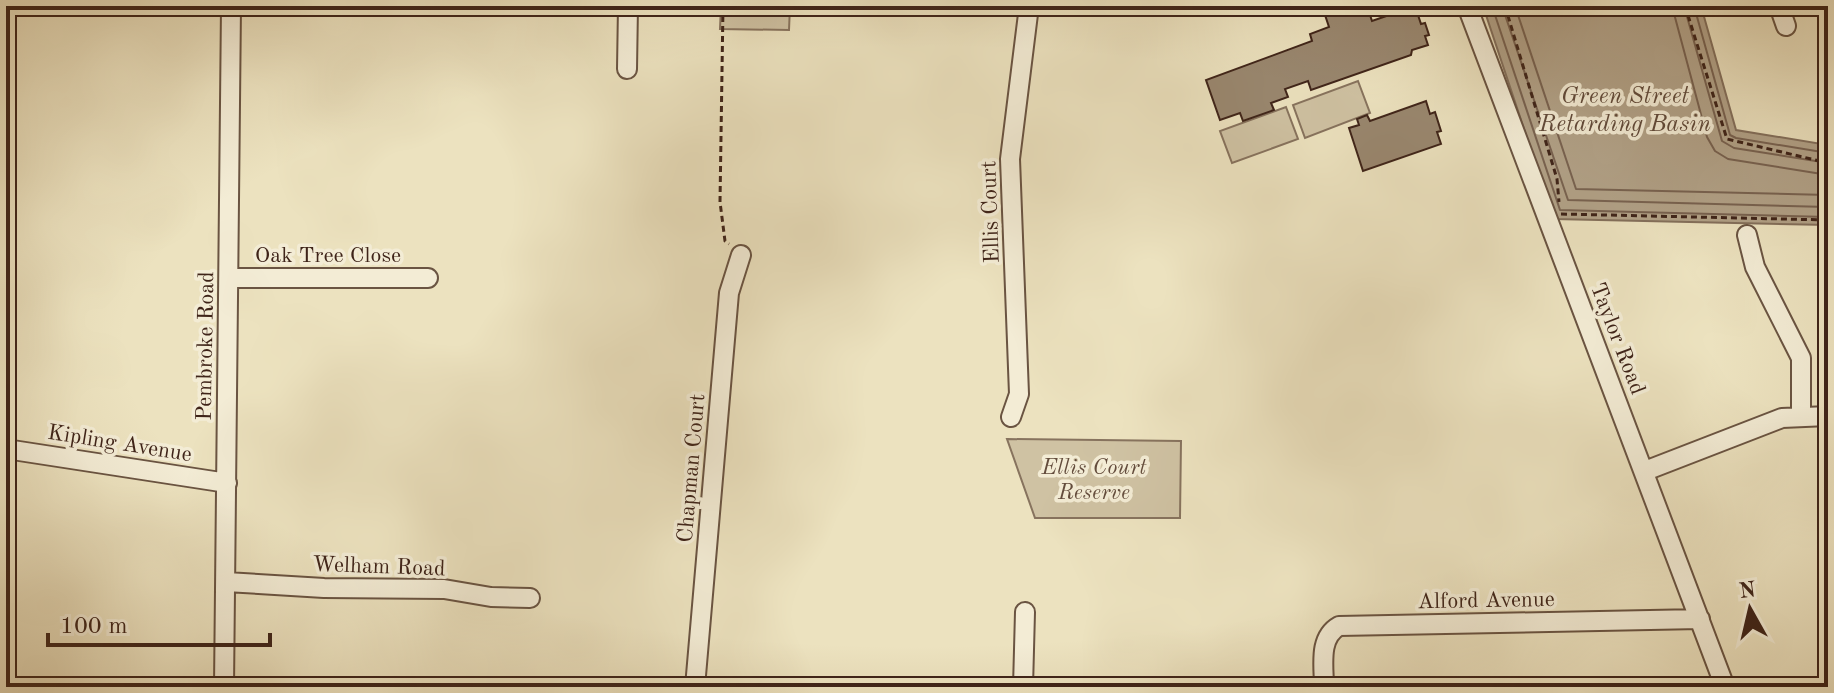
<svg xmlns="http://www.w3.org/2000/svg" width="1834" height="693" viewBox="0 0 1834 693" font-family="'Old Standard TT',serif">
  <style>
    .green { fill: #cfc2a3; stroke: #87735e; stroke-width: 2 }
    .water { fill: #b1a187; stroke: #836f5b; stroke-width: 2 }
    .lines { fill: none; stroke-linecap: round; stroke-linejoin: round }
    .shore { stroke: #786250; stroke-width: 2 }
    .building { fill: #99876f; stroke: #3f2419; stroke-width: 2 }
    .minor-casing { stroke: #6a5442; stroke-width: 22 }
    .path { stroke: #3f2419; stroke-width: 3; stroke-dasharray: 6 4; stroke-linecap: butt }
    .minor { stroke: #f3ecd5; stroke-width: 18 }
    .labels { text-anchor: middle; stroke-width: 7; stroke-linejoin: round; paint-order: stroke }
    .street-label { font-size: 22px; fill: #3f2419; stroke: #f3ecd5 }
    .park-label { font-size: 22px; font-style: italic; fill: #634c3c; stroke: #f3ecd5 }
    .water-label { font-size: 24px; font-style: italic; fill: #614a3a; stroke: #f3ecd5 }
  </style>
  <rect width="100%" height="100%" fill="#ece2bf"/>
  <filter id="stains"><feTurbulence type="fractalNoise" baseFrequency=".0025" numOctaves="4"/><feColorMatrix values="0 0 0 0 .2 0 0 0 0 .09 0 0 0 0 .02 0 0 0 .5 -.17"/></filter>
  <radialGradient id="worn" r=".72"><stop offset=".6" stop-color="#630" stop-opacity="0"/><stop offset="1" stop-color="#630" stop-opacity=".3"/></radialGradient>
  <!-- green -->
  <path class="green" d="M721,6H790L789,30L720,29Z
    M1358,81L1370,113L1305,138L1293,105Z
    M1286,107L1298,139L1232,163L1220,131Z
    M1007,439L1181,441L1180,518H1035Z"/>
  <!-- water -->
  <path class="water" d="M1483,6H1701L1736,130L1828,145V225L1554,219Z"/>
  <g class="lines">
    <!-- shore -->
    <path class="shore" d="M1492,6L1560,210L1828,217
      M1502,6L1568,200L1828,207
      M1515,6L1576,189L1828,195
      M1672,6L1707,137L1715,151L1728,159L1828,175
      M1684,6L1722,141L1734,148L1828,163
      M1694,6L1730,135L1736,138L1828,153"/>
  </g>
  <!-- building -->
  <path class="building" d="M1322,6H1367L1372,21L1395,13L1394,9L1403,6H1415L1421,24L1425,23L1429,35L1425,36L1428,45L1412,50L1411,55L1311,90L1308,81L1285,89L1288,97L1271,103L1274,110L1243,121L1240,113L1220,120L1206,80L1312,41L1310,34L1329,27Z
    M1426,101L1430,114L1435,112L1441,131L1437,132L1441,144L1363,171L1349,128L1359,125L1357,119L1367,115L1370,121Z"/>
  <g class="lines">
    <defs>
      <path id="minor" d="M1467,6L1725,687
        M1779,6L1786,26
        M627,69L628,6
        M1747,235L1755,267L1801,358V415
        M229,278H428
        M1011,417L1019,394L1010,159L1029,6
        M6,449L227,483
        M1645,471L1782,418L1828,416
        M226,582L324,588L444,589L491,597L530,598
        M224,687L231,6
        M695,687L729,293L741,255
        M1023,687L1025,612
        M1324,687C1324,666 1318,638 1339,626L1700,619"/>
    </defs>
    <!-- minor casing -->
    <use href="#minor" class="minor-casing"/>
    <!-- path -->
    <path class="path" d="M723,6L720,202L725,241L729,244
      M1505,6L1557,179L1559,202
      M1685,6L1727,139L1828,163
      M1561,214L1828,220"/>
    <!-- minor -->
    <use href="#minor" class="minor"/>
  </g>
  <g class="labels">
    <!-- street labels -->
    <g class="street-label">
      <text transform="translate(989 212) rotate(-92)" y="8">Ellis Court</text>
      <text x="328" y="262">Oak Tree Close</text>
      <text transform="translate(1619 338) rotate(69)" y="8">Taylor Road</text>
      <text transform="translate(204 346) rotate(-89)" y="8">Pembroke Road</text>
      <text transform="translate(120 442) rotate(9)" y="8">Kipling Avenue</text>
      <text transform="translate(690 468) rotate(-85)" y="8">Chapman Court</text>
      <text transform="translate(379 565) rotate(2)" y="8">Welham Road</text>
      <text transform="translate(1486 599) rotate(-1)" y="8">Alford Avenue</text>
    </g>
    <!-- park labels -->
    <g class="park-label">
      <text x="1094" y="474">Ellis Court<tspan x="1094" dy="25">Reserve</tspan></text>
    </g>
    <!-- water labels -->
    <g class="water-label">
      <text x="1625" y="103">Green Street<tspan x="1625" dy="28">Retarding Basin</tspan></text>
    </g>
  </g>
  <!-- margin -->
  <rect width="1834" height="693" fill="none" stroke="#ece2bf" stroke-width="32"/>
  <rect x="8" y="8" width="1818" height="677" fill="none" stroke="#3f2419" stroke-width="4"/>
  <rect x="16" y="16" width="1802" height="661" fill="none" stroke="#3f2419" stroke-width="2"/>
  <!-- north arrow -->
  <g transform="translate(1750 609) rotate(352)" stroke="#f3ecd5" stroke-width="6" paint-order="stroke">
  <path d="M0-6L14 30L0 20L-14 30Z" fill="#3f2419"/>
  <text y="-12" font-size="22" font-weight="bold" text-anchor="middle" fill="#3f2419">N</text>
  </g>
  <!-- scale -->
  <path d="M48 633v12h222v-12" fill="none" stroke="#3f2419" stroke-width="4"/>
  <text x="60" y="633" font-size="24" fill="#3f2419" stroke="#f3ecd5" stroke-width="6" paint-order="stroke">100 m</text>
  <rect width="100%" height="100%" filter="url(#stains)"/>
  <rect width="100%" height="100%" fill="url(#worn)"/>
</svg>
